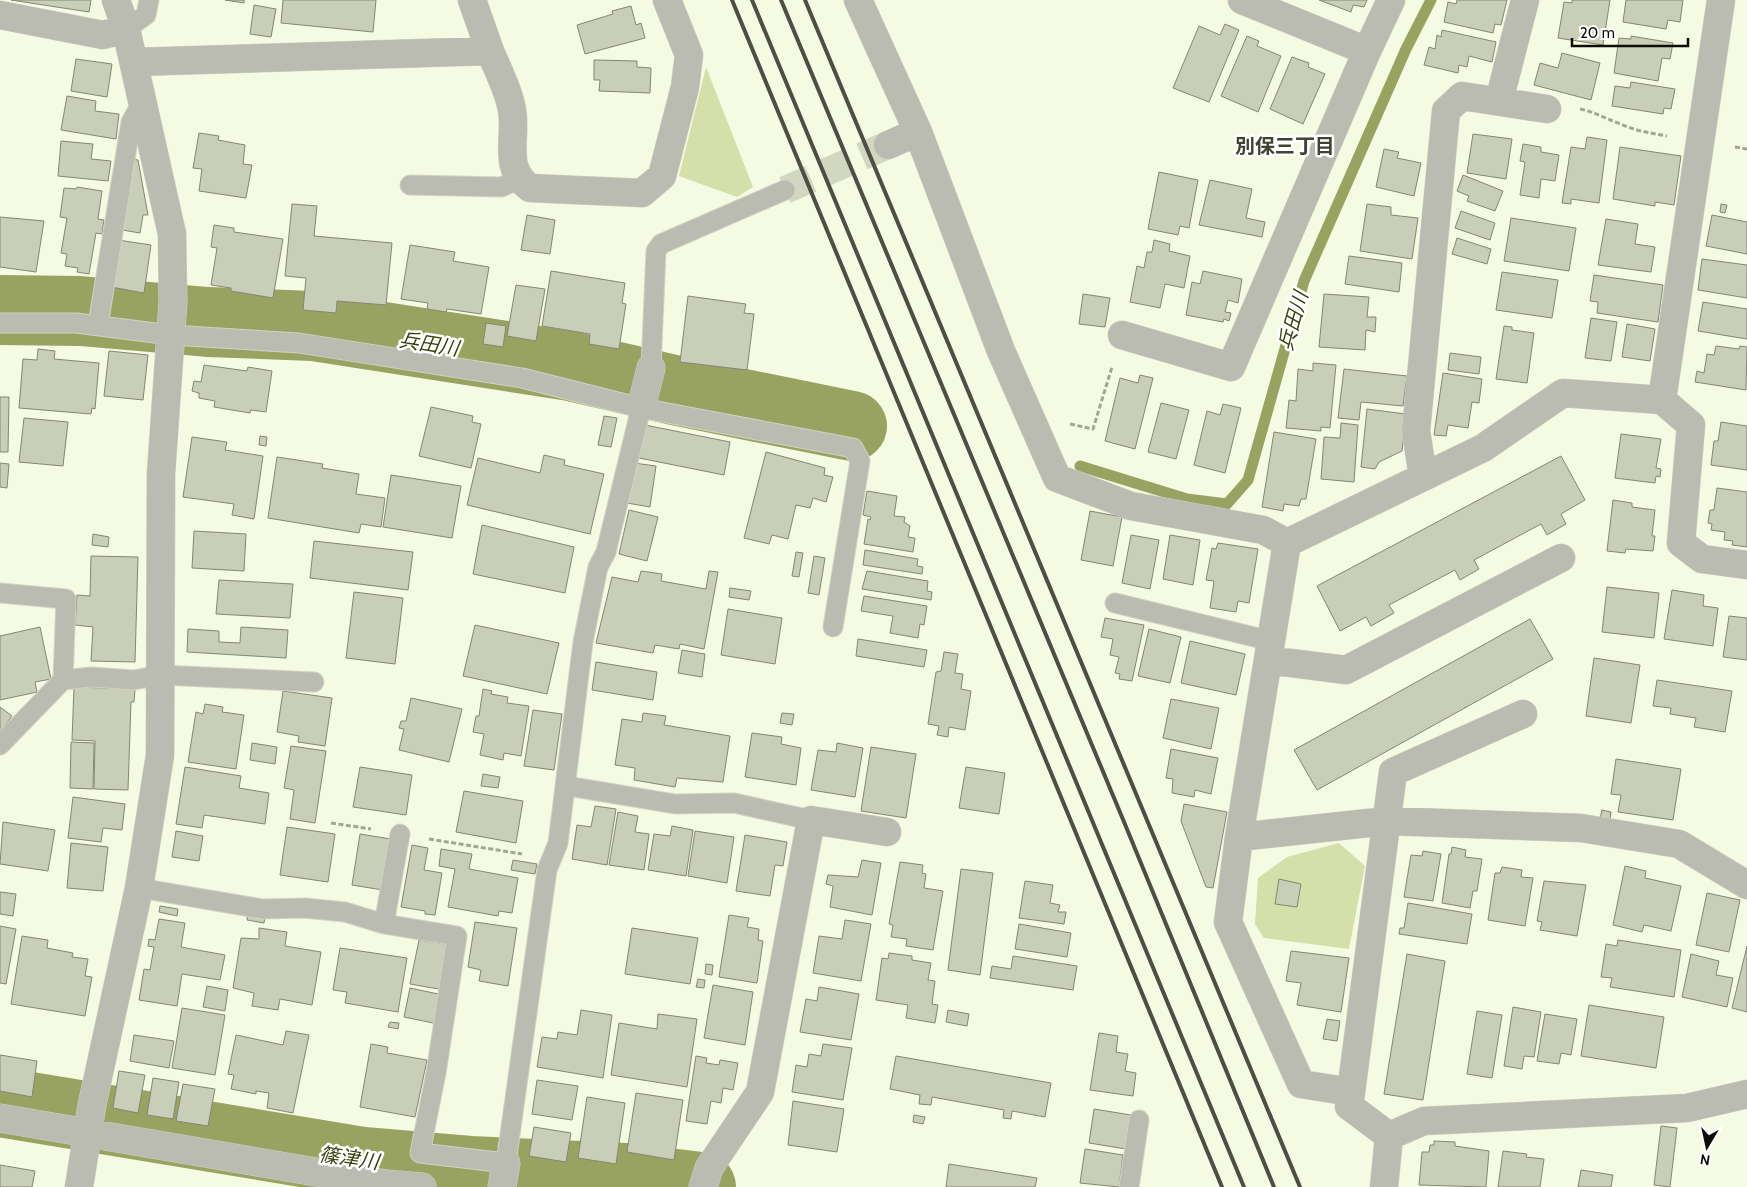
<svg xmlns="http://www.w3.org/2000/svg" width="1747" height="1187" viewBox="0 0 1747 1187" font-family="Cabin,'Noto Sans JP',sans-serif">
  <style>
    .green { fill: #d5dfaa }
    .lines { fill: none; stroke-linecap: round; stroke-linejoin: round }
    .stream { stroke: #98a361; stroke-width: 11 }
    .river { stroke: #98a361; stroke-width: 70 }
    .building { fill: #c9ceb8; stroke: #838772 }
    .minor-tunnel { stroke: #d2d7c2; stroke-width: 28; stroke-dasharray: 28 14; stroke-linecap: butt }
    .service-casing { stroke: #d0d4c0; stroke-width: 21 }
    .minor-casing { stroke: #d0d4c0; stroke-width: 29 }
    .path { stroke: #a2a694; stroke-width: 3; stroke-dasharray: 5 2.5; stroke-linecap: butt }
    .service { stroke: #babcb2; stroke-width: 19 }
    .minor { stroke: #babcb2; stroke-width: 28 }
    .rail { stroke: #4d4f43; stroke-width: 4 }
    .labels { text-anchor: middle; stroke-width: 5; stroke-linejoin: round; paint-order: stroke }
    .neighbourhood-label { font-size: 20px; font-weight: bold; fill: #404331; stroke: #fff }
    .water-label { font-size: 20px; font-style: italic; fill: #3b420f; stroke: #fff }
  </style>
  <rect width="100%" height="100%" fill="#f5fae3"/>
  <!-- green -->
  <path class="green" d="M706,67L753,187L737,197L679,176Z
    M1339,843L1365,866L1349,949L1264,938L1255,924L1258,878L1287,857Z"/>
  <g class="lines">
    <!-- stream -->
    <path class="stream" d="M1080,466L1187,499L1227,504L1248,480L1304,281L1406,49L1431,0"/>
    <!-- river -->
    <path class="river" d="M0,310L80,311L208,322L313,326L570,366L674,390L852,426
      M0,1102L363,1162L470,1171L625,1178L701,1187"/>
  </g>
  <!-- building -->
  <path class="building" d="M11,0H91L89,12Z
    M225,0H244V3Z
    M283,0H376L373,32L281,23Z
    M1319,0H1367L1364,7L1353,5L1351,12Z
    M1457,0H1507L1501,25L1495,24L1493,33L1444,22L1448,2L1456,4Z
    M1572,0H1610L1603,45L1558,38L1564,2L1572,3Z
    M1626,0H1683L1680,22L1668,20L1666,29L1623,22Z
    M254,5L276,9L271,37L250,34Z
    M631,6L636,25L641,23L645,38L585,54L577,25L613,14L612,11Z
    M1225,24L1239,30L1209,102L1173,88L1199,26L1220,35Z
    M1442,30L1496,42L1492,62L1469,56L1467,67L1459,65L1458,73L1424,65L1429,47L1435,49L1437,35L1441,37Z
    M1247,36L1259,41L1257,46L1281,56L1258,112L1221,96Z
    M1631,36L1673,43L1670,59L1662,58L1658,81L1614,73L1619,38L1631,39Z
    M1562,53L1600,63L1591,100L1534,85L1540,63L1558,68Z
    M1292,57L1309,63L1308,67L1325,74L1303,124L1270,109Z
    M76,59L112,64L107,97L71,91Z
    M594,60L637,61V67L651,68L650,93L599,91L600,80H594Z
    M1631,82L1675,89L1671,109L1664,108L1663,114L1612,106L1615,86L1630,88Z
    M67,96L96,101L95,111L119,114L116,139L61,130Z
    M199,133L219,136L218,140L245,145L243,164L252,165L246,198L199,191L202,169L193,168Z
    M1473,134L1512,139L1506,179L1467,173Z
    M1587,137L1607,140L1599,203L1571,199V204L1562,203L1571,147L1585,149Z
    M61,141L93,144L91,159L111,161L108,181L58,176Z
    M1523,144L1541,147V152L1559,155L1555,181L1541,179L1539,198L1520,195L1525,162L1520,161Z
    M1620,147L1681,156L1674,205L1655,202V206L1613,199Z
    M1384,149L1399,152L1397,158L1421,163L1414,196L1376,187Z
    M132,159L138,160L148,215H143L140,233L122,230Z
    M1159,172L1198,180L1189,228L1180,226L1178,235L1148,229Z
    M1463,175L1503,191L1495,211L1467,201L1469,196L1457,191Z
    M1210,180L1252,189L1246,218L1265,222L1262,237L1199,225Z
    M77,187L102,191L98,219L104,220L102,234L96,233L89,274L77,272L78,268L65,266L67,254L61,253L67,218L60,217L64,188L76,189Z
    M292,204L317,206L314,236L392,243L386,305L337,301L336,313L303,310L306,278L285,276Z
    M1367,204L1391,207V215L1418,218L1412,259L1360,251Z
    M1721,204L1727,205L1725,213L1720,212Z
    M1461,211L1495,223L1490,240L1455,228Z
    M527,215L555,220L550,254L521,250Z
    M1712,215L1747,222V254L1706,246Z
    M0,217L44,221L36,272L0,267Z
    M1511,218L1576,228L1569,271L1504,261Z
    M1606,219L1638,224L1635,244L1655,247L1651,272L1598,265Z
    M214,225L234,228V232L283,239L273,298L231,291V288L211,285L217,248L211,247Z
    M1457,238L1491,249L1487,264L1452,254Z
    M118,240L151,245L144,293L111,287Z
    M1154,240L1170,244L1169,251L1190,256L1184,288L1165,284L1160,308L1130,302L1137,266L1144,268L1147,252H1152Z
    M410,245L455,252L453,261L489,267L481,314L447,309L446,312L427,309L428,303L401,299Z
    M1349,256L1402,263L1399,292L1345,284Z
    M1702,259L1747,265V298L1698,290Z
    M551,271L625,283L622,303L626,304L619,349L589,344L590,334L542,326Z
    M1203,271L1242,279L1238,303L1228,300L1225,312L1231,313L1229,321L1224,319L1223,322L1186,315L1192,282L1200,284Z
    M1502,272L1558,280L1552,318L1496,310Z
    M1594,275L1663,285L1658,322L1597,313L1598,302L1590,301Z
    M516,285L545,289L536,341L507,336Z
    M1083,294L1110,298L1105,327L1079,324Z
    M1324,294L1369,297L1367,317H1376L1375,332L1366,330L1365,350L1319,347Z
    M688,296L746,304L744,313L754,314L747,370L680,362Z
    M1703,302L1747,309V339L1698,331Z
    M1591,318L1617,322L1611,361L1585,358Z
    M486,323L506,326L503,347L483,344Z
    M1627,324L1655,329L1650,361L1622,357Z
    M1504,326L1512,327V330L1534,333L1527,383L1496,379Z
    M1716,346L1739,349L1740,346L1747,347L1746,390L1695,382L1697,371L1704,373L1707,354L1714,355Z
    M38,349L55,351L54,359L99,363L95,409L92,408L91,414L19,408L23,359L37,360Z
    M109,351L148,355L143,400L104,396Z
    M1450,353L1481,357L1479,374L1448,370Z
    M1313,363L1336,365L1330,428L1321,427V431L1286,428L1289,400L1296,401L1298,369L1313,371Z
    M204,365L247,371L248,367L272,371L266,412L251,410L250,413L214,407L215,401L199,398V393L192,391L194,381L201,382Z
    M1344,369L1407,376L1403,406L1361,402L1359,420L1338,418Z
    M1443,373L1482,379L1479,403L1472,402L1468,428L1448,425L1446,436L1434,435Z
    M1140,375L1153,378L1135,449L1105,441L1120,378L1138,383Z
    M0,397H9L8,452H0Z
    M1161,403L1189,410L1176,459L1148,452Z
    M1223,404L1241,408L1225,473L1194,465L1207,411L1220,415Z
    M431,407L473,416L472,422L481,424L471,468L419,456Z
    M1367,409L1406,414L1402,451L1379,462L1375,469L1361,467Z
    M604,416L617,418L611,447L598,445Z
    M24,418L68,422L63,466L19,462Z
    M1721,422L1747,426V470L1711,465L1714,441H1718Z
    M1341,423L1358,425L1354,482L1321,479L1324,437L1340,438Z
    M645,425L730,442L724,475L639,458Z
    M1274,432L1316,439L1306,499H1301L1299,506L1284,504L1283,511L1262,507Z
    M1621,434L1661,439L1656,468L1661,469L1660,477L1656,476L1655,483L1615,478Z
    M260,436L267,437L266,446L259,445Z
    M192,437L227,442L225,450L263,456L254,519L232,515L234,504L183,497Z
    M766,452L825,468L824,475L833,477L826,502L813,498L810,508L796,505L788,539L772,535L769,544L744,538Z
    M544,455L565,460L564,465L604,474L590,534L467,505L478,458L540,473Z
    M1561,456L1585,500L1561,514L1566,524L1547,535L1541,524L1474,560L1479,569L1460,580L1455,570L1389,605L1394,613L1371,626L1366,617L1340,631L1317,586Z
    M277,457L323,464L322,468L359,474L356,494L385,498L381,527L361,524L359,533L268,518Z
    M0,463L9,464L7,488L0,487Z
    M634,463L656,466L650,507L627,503Z
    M391,475L461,486L452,538L383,527Z
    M1717,488L1747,492V547L1732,545L1733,541L1724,540L1725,532L1711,530L1712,524L1708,523L1710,510H1714Z
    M867,491L897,496L894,516L905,517L904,522L910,526L908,537L915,538L913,552L864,544L868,519L870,520L871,517L863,515Z
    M1613,500L1632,503V507L1655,510L1652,536H1655L1653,551L1626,549L1625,553L1607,551Z
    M629,510L658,517L647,561L619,554Z
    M1090,511L1122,517L1113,566L1081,560Z
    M482,525L574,547L565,593L473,574Z
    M194,531L246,534L244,571L192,568Z
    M93,534L109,537L108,547L92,545Z
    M1131,535L1159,540L1150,589L1122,583Z
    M1170,535L1200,540L1193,585L1163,579Z
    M314,541L413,552L408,590L310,578Z
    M1218,543L1258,549L1249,603L1238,601L1236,612L1210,608L1214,581L1206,580L1212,548L1216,549Z
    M865,550L918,559L917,566L923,567L922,574L863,565Z
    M796,552L803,553L799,577L792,576Z
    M91,556L138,557L135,662L91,661L93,627L75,625L77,595L90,596Z
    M814,556L825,558L819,595L808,593Z
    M641,571L662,574L661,581L706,589L709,571L718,572L704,649L680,644L679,649L655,645L653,653L596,643L612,577L638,582Z
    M867,571L928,581L927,591L932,592L931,600L862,589Z
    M219,580L293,584L290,618L216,614Z
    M1607,587L1659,593L1654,638L1602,632Z
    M730,588L751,591L749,600L729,597Z
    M1672,590L1704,595L1703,606L1718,608L1713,646L1664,639Z
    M354,592L403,598L395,664L346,658Z
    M864,596L927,606L924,625L920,624L918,638L890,633L893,616L861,611Z
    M728,609L782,618L775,664L721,655Z
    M1729,616L1747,618V660L1723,657Z
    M1105,618L1144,625L1132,681L1119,679L1120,674L1115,673L1119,657L1110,655L1113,639L1101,637Z
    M1530,619L1553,659L1317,790L1294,750Z
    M475,625L559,643L547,694L463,676Z
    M40,627L51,679L35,682L37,692L0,700V636Z
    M241,627L288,630L286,658L187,652L188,629L219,631V642L240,643Z
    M1149,629L1181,637L1170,683L1138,676Z
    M858,639L927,650L924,667L856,656Z
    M1190,641L1245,654L1236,695L1181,683Z
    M682,650L705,654L702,677L678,673Z
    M944,652L958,654L955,673L963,674L961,689L971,691L965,730L949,727L948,737L937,735L939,726L928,724L936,672L941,671Z
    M1594,658L1640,665L1631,723L1586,716Z
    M596,662L657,672L653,700L592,690Z
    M1657,680L1732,691L1725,732L1694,727L1696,718L1670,714L1671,708L1653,706Z
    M74,687L135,689L134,702H131L128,790L94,789L95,741L72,740Z
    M483,689L492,691L491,694L508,697L507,703L529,706L521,756L504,753L503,760L480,755L484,734L473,732L476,716H479Z
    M283,691L332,698L325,746L298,742L299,736L277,732Z
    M411,698L462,709L449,762L399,750L404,729L399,728L401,721H406Z
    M1171,699L1219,708L1211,749L1163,738Z
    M205,704L223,707L222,712L244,715L236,769L188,762L196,712L203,714Z
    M0,707L12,716L1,731L0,730Z
    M533,710L562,714L554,770L524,766Z
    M643,713L666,716L664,725L730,736L723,782L677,778L675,787L634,780L635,768L615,765L622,719L642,722Z
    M782,713L794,714L792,725L780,723Z
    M752,733L782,737L781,744L801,748L796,785L745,777Z
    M71,742L94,743L93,789L70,788Z
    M252,743L277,747L275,764L250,760Z
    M837,743L863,748L855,797L811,790L818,750L836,752Z
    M291,746L326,751L315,823L290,819L294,790L284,788Z
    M871,747L916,754L906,818L861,811Z
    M1171,749L1218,758L1211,794L1195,790L1194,797L1172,793L1173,779L1166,778Z
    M1616,759L1681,769L1673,820L1618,812L1621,795L1611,794Z
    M185,767L241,776L239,788L269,793L265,824L204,815L202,828L176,824Z
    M360,767L412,775L406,815L353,807Z
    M966,767L1005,773L999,814L959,808Z
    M483,774L500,777L498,788L481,786Z
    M464,791L523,801L516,843L456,832Z
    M73,797L125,804L122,830L103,828L101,842L68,838Z
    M1184,804L1227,812L1213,888L1206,887L1181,821Z
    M595,806L616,809L607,865L572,859L577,825L591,827Z
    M1602,810L1611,812L1610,820L1600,819Z
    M618,812L638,816L635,832L649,834L644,870L609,865Z
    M3,822L55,830L48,871L0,864Z
    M672,826L693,830L686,876L648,870L654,834L670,836Z
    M287,827L335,834L328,882L280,875Z
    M176,831L203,836L199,861L172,857Z
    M695,831L734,837L727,883L688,876Z
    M360,834L391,839L383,890L352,885Z
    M745,835L787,842L783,866L775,865L770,896L736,891Z
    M71,843L108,847L103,891L67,888Z
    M412,845L428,848L424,870L442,873L435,915L425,914V911L401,907Z
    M1452,847L1466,850L1465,857L1482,859L1477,891H1473L1470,908L1442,903L1449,854H1451Z
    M441,849L472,854L469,869L518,878L512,913L499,911L498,916L448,907L455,869L439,866Z
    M1423,851L1441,854L1433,901L1404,897L1411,855L1422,856Z
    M513,860L537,864L535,874L511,870Z
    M862,860L881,863L872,915L830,907L833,886L826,884L828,875L858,877Z
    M900,862L923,865L922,873L926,874L924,888L943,891L933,950L906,946L907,939L891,937L893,925L889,924Z
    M1625,866L1646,871L1645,878L1681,886L1671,931L1644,925L1642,932L1613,925Z
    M1502,867L1522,870L1521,877L1533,878L1525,926L1488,920L1495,873H1500Z
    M961,869L993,873L980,975L948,970Z
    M1279,879L1301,884L1297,907L1275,904Z
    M1025,881L1053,885L1050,903L1060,905L1058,912H1066L1064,924L1019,918Z
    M1544,881L1586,885L1577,936L1540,930L1542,922L1537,921Z
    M0,892L16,894L13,916L0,914Z
    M1707,893L1740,900L1729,952L1696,945Z
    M1408,903L1472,914L1467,944L1399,934L1400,928H1404Z
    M160,906L178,909L177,916L159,912Z
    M248,914L265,917L264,923L247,920Z
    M729,915L749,918L747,927L759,929L758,940L763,941L757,983L719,977Z
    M159,919L185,923L181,947L225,955L220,980L182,974L177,1006L139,1000L144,969L150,970L154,947L148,946L149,939L155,940Z
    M845,920L871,924L861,981L813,973L819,936L842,939Z
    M475,922L517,928L508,986L479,981L481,970L468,967Z
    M1019,924L1071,933L1067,957L1015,949Z
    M0,926L16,929L6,984L0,983Z
    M259,928L287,932L285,946L321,952L312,1005L280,999L278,1010L252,1006L254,993L233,988L241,938L259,939Z
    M632,928L698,938L690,984L625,974Z
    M22,936L48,940L47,948L73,953L72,957L88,959L85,976L92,977L85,1016L11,1004Z
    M419,940L452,945L444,990L410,984Z
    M1618,940L1681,950L1674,997L1610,987L1612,978L1601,977L1606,944L1617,946Z
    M1747,946V1012L1732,1008Z
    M340,948L407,958L398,1012L345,1003L347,992L333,990Z
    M1291,951L1349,958L1341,1012L1297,1005L1301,983L1286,981Z
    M889,953L912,956V960L931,963L928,980L935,981L932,1004L938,1005L935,1023L906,1018L908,1005L876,1000L882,958L888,959Z
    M1407,954L1445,961L1423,1100L1384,1094Z
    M1691,954L1719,961L1716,975L1733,978L1727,1007L1682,997Z
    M1013,956L1077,966L1073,990L990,978L992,966L1011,969Z
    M706,964L713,965L712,975L705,974Z
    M698,979L705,980L704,988L696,987Z
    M713,985L753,992L745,1045L704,1038Z
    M207,986L228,990L225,1011L203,1007Z
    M819,987L859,994L851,1040L800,1032L806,999L817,1001Z
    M410,988L443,995L438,1024L404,1017Z
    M1589,1005L1664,1017L1656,1068L1581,1056Z
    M1513,1007L1541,1012L1534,1057L1524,1056L1522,1069L1504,1066Z
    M182,1008L225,1015L215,1075L172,1068Z
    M581,1010L612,1015L603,1078L537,1067L542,1037L557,1039L558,1032L577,1035Z
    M948,1010L969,1014L967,1026L946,1022Z
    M1477,1011L1502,1015L1492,1078L1467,1074Z
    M658,1014L697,1019L687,1087L611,1075L619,1023L657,1029Z
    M1545,1014L1577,1019L1571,1055L1561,1053L1559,1064L1537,1061Z
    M1327,1019L1340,1021L1337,1041L1323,1039Z
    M390,1022L399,1023L398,1029L388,1027Z
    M286,1031L309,1035L293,1113L267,1108L269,1093L256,1091V1094L231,1089L234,1075L228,1074L236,1035L283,1045Z
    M1099,1033L1118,1036L1116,1052L1128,1054L1125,1071L1136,1073L1133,1096L1090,1090Z
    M134,1035L174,1041L169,1068L130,1061Z
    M371,1044L388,1047L387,1053L427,1060L415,1117L360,1107Z
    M823,1044L852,1048L843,1100L792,1092L796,1065L807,1067L809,1054L821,1056Z
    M0,1055L37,1061L32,1097L0,1091Z
    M696,1056L707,1058L706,1063L719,1065L720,1060L738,1063L733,1090L723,1088L721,1103L711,1101L707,1124L686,1121Z
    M896,1056L1051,1083L1045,1117L1012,1111L1011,1119L1003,1118L1004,1110L932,1097L931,1105L919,1104L920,1095L890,1089Z
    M119,1071L145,1075L138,1113L113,1108Z
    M153,1078L179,1082L173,1119L147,1115Z
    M537,1080L578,1086L572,1120L532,1114Z
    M183,1084L215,1089L208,1126L176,1121Z
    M636,1093L683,1100L674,1160L627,1152Z
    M587,1097L625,1103L616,1164L578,1158Z
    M793,1101L844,1109L837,1152L788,1145Z
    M1094,1109L1131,1115L1126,1149L1089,1143Z
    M914,1115L925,1117L923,1124L913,1122Z
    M1661,1126L1677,1128L1670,1187L1654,1185Z
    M534,1127L571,1133L566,1162L529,1156Z
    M1434,1141L1455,1142V1146L1489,1151L1486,1187L1419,1185L1422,1152H1429L1430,1145H1434Z
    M1085,1149L1123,1155L1119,1187L1080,1183Z
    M1503,1151L1527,1154L1526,1157L1544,1159L1540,1187H1498Z
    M949,1164L1037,1178L1035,1187H946Z
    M0,1165L35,1171L32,1187H0Z
    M1581,1170L1613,1175L1611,1187H1578Z"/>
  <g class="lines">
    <!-- minor-tunnel -->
    <path class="minor-tunnel" d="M785,190L888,145"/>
    <defs>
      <path id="service" d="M126,29L146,15L149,0
        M410,185L501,187L518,180
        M0,323H76L171,335L299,343L522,378L641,408L853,448L860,461L833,627
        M98,325L131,122L143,101
        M651,368L656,251L661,244L785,190
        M0,593L66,599L63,680
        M1115,603L1271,641
        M0,745L63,680L91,677L134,680L160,675L314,682
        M567,786L675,804L734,803L811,820
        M400,834L384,924L457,936L436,1073L420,1153L506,1163L547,870L558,843L583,642L598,567L606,552L641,408
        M139,888L263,909L305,908L345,912L384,924
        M1129,1187L1139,1120"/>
      <path id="minor" d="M472,0L490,51
        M858,0L918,132L1001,351L1057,478L1131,506L1263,530L1287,543
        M1242,0L1367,51
        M0,15L103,35L126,29
        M134,62L490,51C497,68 507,87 511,105C519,136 500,166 530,188L642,193L662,176L685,87L689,55L667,0
        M1499,101L1525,0
        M888,145L918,132
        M1122,335L1231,367L1367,51L1391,0
        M1662,400L1721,0
        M641,408L651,368
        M1423,477L1416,431L1446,111L1462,96L1547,109
        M1268,660L1346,670L1561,558
        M1239,837L1387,821L1581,828L1679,844L1747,885
        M1351,1092L1393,772L1523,714
        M0,1118L386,1184L422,1187
        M1389,1136L1424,1121L1687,1108L1747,1094
        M79,1187L92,1105L139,888L160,755L161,474L173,302L172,234L126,29L116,0
        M502,1187L506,1163
        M703,1187L709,1168L760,1092L811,820L887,832
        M1384,1187L1389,1136L1349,1106L1351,1092L1301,1084L1228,922L1239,837L1287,543L1483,448L1563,393L1662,400L1691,425L1681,543L1702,559L1747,565"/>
    </defs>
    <!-- service casing -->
    <use href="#service" class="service-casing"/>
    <!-- minor casing -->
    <use href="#minor" class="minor-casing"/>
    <!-- path -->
    <path class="path" d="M1580,109C1595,112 1606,119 1621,124C1635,131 1651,133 1667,136
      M1735,147L1747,149
      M1070,424L1093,429L1112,367
      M331,823L371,829
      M429,839L522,854"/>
    <!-- service -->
    <use href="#service" class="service"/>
    <!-- minor -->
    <use href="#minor" class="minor"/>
    <!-- rail -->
    <path class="rail" d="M732,0L1222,1187
      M752,0L1244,1187
      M781,0L1122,817L1274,1187
      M805,0L1300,1187"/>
  </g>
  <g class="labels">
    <!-- neighbourhood labels -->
    <g class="neighbourhood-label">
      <text x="1285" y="153">別保三丁目</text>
    </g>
    <!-- water labels -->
    <g class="water-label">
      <text transform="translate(1293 321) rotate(-74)" y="7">兵田川</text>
      <text transform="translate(429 344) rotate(9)" y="7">兵田川</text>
      <text transform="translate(349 1158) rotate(8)" y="7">篠津川</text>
    </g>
  </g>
  <!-- north arrow -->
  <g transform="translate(1707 1147) rotate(189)" stroke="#ffffff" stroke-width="4" paint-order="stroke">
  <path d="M0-4L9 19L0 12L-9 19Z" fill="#0d0f07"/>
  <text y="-8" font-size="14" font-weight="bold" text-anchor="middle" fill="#0d0f07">N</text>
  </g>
  <!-- scale -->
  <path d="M1572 38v8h116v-8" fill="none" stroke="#0d0f07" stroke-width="2.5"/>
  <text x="1580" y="38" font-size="15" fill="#0d0f07" stroke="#ffffff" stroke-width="4" paint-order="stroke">20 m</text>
</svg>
